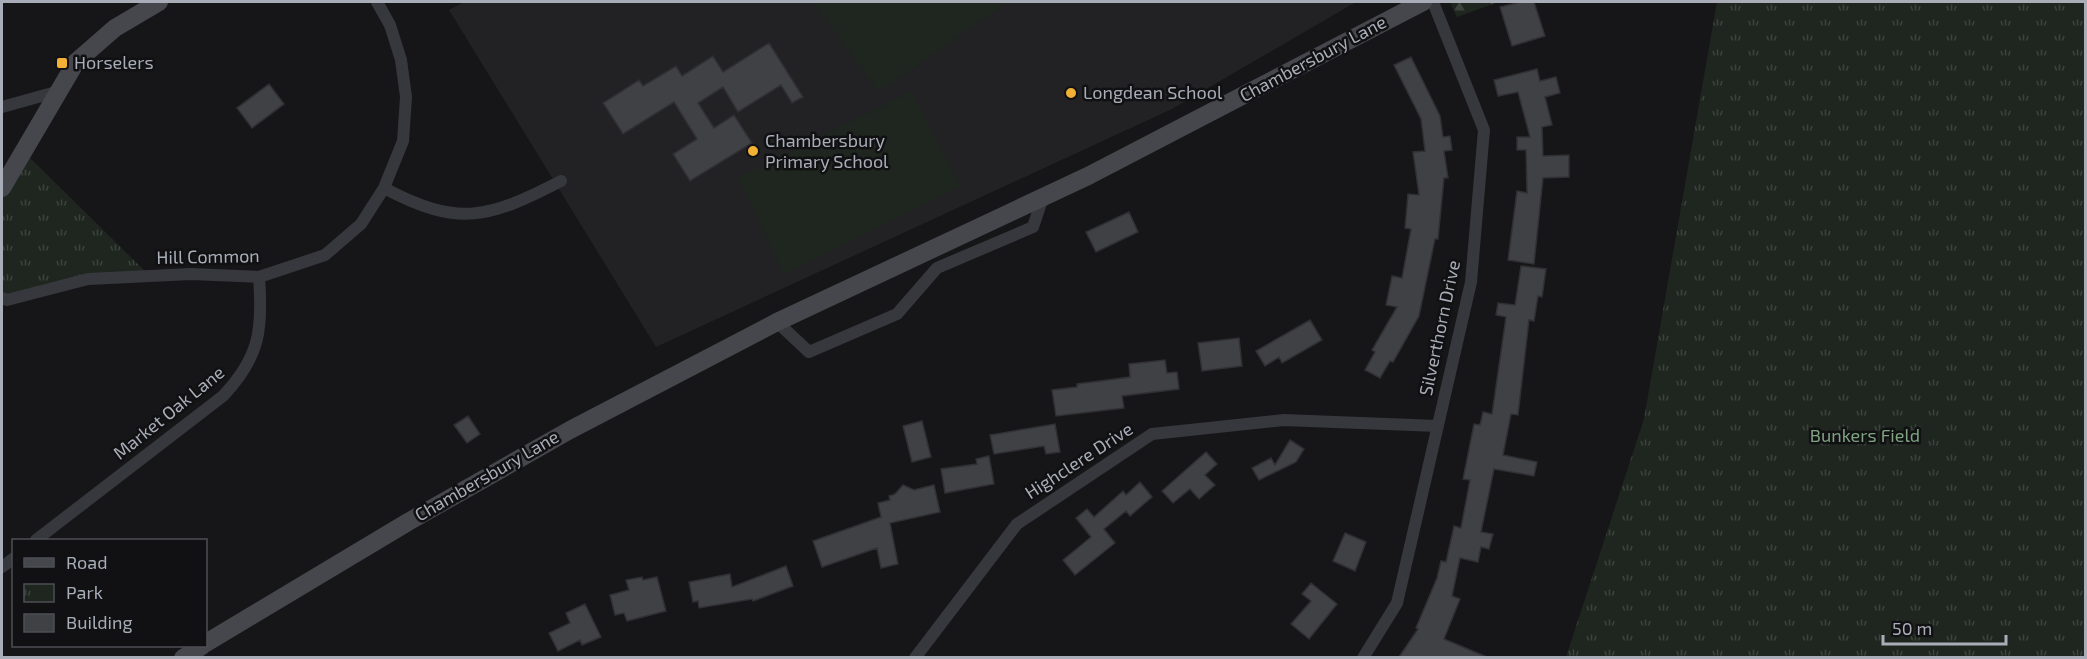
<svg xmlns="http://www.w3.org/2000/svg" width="2087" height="659" viewBox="0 0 2087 659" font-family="'Exo 2',sans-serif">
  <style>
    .built { fill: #222225 }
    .green { fill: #1e261f }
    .forest { fill: url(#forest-firs) }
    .park { fill: url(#park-tufts) }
    .building { fill: #404145; stroke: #303034; stroke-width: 1.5 }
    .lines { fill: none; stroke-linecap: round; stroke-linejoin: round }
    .street { stroke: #37383d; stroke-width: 12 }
    .secondary { stroke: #45474d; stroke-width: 18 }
    .poi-dot { fill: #f2b134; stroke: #111113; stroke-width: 2 }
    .labels { text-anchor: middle; stroke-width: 5; stroke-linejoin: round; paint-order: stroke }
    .street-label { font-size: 18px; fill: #a8adb8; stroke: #111113 }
    .poi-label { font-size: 18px; fill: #a8adb8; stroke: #111113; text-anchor: start }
    .park-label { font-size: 18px; fill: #7fa381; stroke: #111113 }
  </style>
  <defs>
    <pattern id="forest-firs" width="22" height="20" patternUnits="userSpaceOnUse" patternTransform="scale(1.5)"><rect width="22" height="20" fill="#1e261f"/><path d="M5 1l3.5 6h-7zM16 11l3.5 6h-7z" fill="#3c433d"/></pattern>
    <pattern id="park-tufts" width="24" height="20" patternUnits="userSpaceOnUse" patternTransform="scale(1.5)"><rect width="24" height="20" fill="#1e261f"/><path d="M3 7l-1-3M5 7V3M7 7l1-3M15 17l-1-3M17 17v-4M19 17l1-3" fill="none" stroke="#3c433d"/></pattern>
  </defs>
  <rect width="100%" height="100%" fill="#161618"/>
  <!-- built -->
  <path class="built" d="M464,2H1356L1172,109L656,347L449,10Z"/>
  <!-- green -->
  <path class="green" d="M813,2H1008L879,92Z
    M911,92L961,186L784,275L738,178Z"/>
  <!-- forest -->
  <path class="forest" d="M1450,2H1498L1457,17Z"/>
  <!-- park -->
  <path class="park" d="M1717,2H2085V657H1566L1644,419Z
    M23,151L150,276L88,279L2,298V187Z"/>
  <!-- building -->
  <path class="building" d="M1520,2H1534L1545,36L1512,46L1500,7Z
    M769,43L803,97L792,103L781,85L738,112L723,87L698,103L714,128L734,115L752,143L690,181L673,154L697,139L674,102L623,134L603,103L639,80L643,86L676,66L682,76L713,56L723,72Z
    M1411,57L1440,116L1443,137L1450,136L1452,150L1444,151L1448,178H1444L1438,239H1435L1419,316L1393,362L1390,361L1380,378L1365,370L1375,352L1372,350L1397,307L1386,305L1392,276L1402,278L1411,229L1405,228L1408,194L1419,195L1413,152L1425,151L1421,119L1394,65Z
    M1537,69L1540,81L1556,77L1560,93L1545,97L1552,125L1542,127L1543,156L1569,155V177L1543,178L1534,264L1508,260L1517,191L1527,193L1526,150H1517V137H1530L1518,92L1498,96L1494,80Z
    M269,84L284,104L252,128L237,108Z
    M1129,212L1138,232L1096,252L1086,232Z
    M1521,266L1546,269L1542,297L1538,296L1534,321L1529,320L1518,415L1511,414L1503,455L1537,462L1534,476L1494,469L1481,532L1493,534L1489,549L1481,547L1478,562L1460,558L1452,596L1460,599L1444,639L1487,657H1399L1418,629L1416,628L1437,578L1441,561L1446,562L1454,526L1461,528L1470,480L1463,479L1474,424L1480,425L1483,412L1492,414L1506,317L1496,315L1498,303L1515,305Z
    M1310,320L1322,340L1282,363L1279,357L1265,366L1256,351Z
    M1239,338L1242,366L1202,371L1198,343Z
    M1165,360L1167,373L1177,372L1179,389L1122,396L1124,408L1056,416L1052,390L1077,387V384L1130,377L1129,364Z
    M468,416L480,434L467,443L454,425Z
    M922,421L931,457L912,462L903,426Z
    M1055,424L1060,452L1046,454L1044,446L994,454L990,435Z
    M1290,440L1304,449L1296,462L1259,480L1252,468L1271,458L1275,465Z
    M1206,452L1217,464L1205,475L1215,485L1199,499L1190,489L1173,503L1162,491Z
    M989,456L994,484L945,493L941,469L977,464L976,459Z
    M1140,482L1152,497L1130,516L1126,511L1104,529L1115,543L1075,575L1063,560L1091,537L1076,518L1087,509L1094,517L1123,491L1126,495Z
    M903,485L914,490L934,485L940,512L890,523L898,564L881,568L877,548L822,567L813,541L881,517L878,503L890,500L889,496L895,494Z
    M1345,533L1366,542L1355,571L1333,561Z
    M786,566L793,586L753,601L752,599L699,608L698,601L693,602L689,582L730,574L732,587Z
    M642,577L643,580L657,577L666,611L627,621L624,613L615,615L610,595L629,590L626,580Z
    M1311,583L1337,604L1309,639L1291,624L1311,601L1302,594Z
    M585,604L601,637L582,645L580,640L558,651L549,633L570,623L566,613Z"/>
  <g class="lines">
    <!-- street -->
    <path class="street" d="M2,107L56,92
      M384,188C459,228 489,218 561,181
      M2,298L7,300L88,279L191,274L259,277L325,255L361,224L384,188L403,141L406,97L401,60L390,25L377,2
      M777,322L809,352L897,314L937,268L1033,227L1043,197
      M36,540L223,396C260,357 263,329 259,277
      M2,567L14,558
      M915,658L1017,524L1152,434L1284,420L1438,426
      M1363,658L1397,603L1471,282L1484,130L1433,2"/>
    <!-- secondary -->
    <path class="secondary" d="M2,188L76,62L115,28L159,2
      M206,643L408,522L570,430L777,322L1088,176L1423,2
      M183,658L202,646"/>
  </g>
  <!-- markers -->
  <g class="poi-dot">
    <rect x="56" y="57" width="12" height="12" rx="3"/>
    <circle cx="1071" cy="93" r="6"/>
    <circle cx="753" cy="151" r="6"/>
  </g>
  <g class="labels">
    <!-- street labels -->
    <g class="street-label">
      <text transform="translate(1313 59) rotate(-28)" y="6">Chambersbury Lane</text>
      <text transform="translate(208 257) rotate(-1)" y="6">Hill Common</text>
      <text transform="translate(1440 328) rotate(-78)" y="6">Silverthorn Drive</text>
      <text transform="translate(169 413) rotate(-39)" y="6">Market Oak Lane</text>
      <text transform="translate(1079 461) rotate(-33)" y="6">Highclere Drive</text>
      <text transform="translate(487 476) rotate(-30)" y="6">Chambersbury Lane</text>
    </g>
    <!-- poi labels -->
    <g class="poi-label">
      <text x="74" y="69">Horselers</text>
      <text x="1083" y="99">Longdean School</text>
      <text x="765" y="147">Chambersbury<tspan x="765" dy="21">Primary School</tspan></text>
    </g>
    <!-- park labels -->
    <g class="park-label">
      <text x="1865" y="442">Bunkers Field</text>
    </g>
  </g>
  <!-- border -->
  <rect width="2087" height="659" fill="none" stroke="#a8adb8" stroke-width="6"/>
  <!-- legend -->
  <rect x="12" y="539" width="195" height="108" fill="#111113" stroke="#4d4f55" stroke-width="1.5"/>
  <rect x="24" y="558" width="30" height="9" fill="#45474d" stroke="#4d4f55" stroke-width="1.5"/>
  <text x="66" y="569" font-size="18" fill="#a8adb8">Road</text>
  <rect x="24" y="584" width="30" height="18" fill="url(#park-tufts)" stroke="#4d4f55" stroke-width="1.5"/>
  <text x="66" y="599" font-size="18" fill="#a8adb8">Park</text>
  <rect x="24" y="614" width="30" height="18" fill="#404145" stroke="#4d4f55" stroke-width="1.5"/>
  <text x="66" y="629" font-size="18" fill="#a8adb8">Building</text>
  <!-- scale -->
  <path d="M1883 635v9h123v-9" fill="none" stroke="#a8adb8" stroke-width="3"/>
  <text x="1892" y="635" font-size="18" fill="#a8adb8" stroke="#111113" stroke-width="4.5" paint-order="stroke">50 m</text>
</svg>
